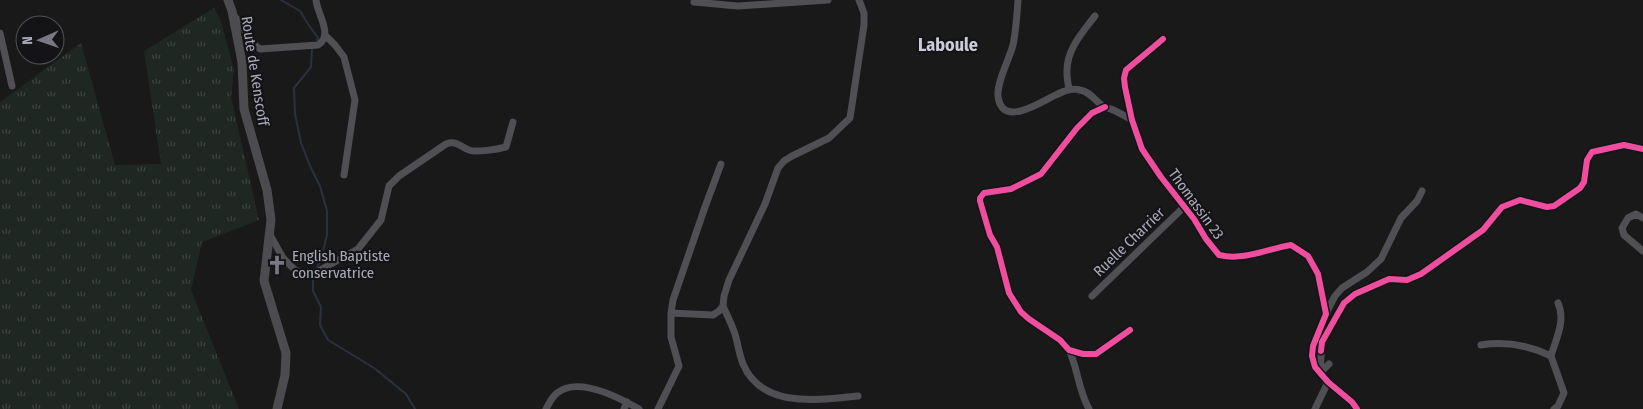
<svg xmlns="http://www.w3.org/2000/svg" width="1643" height="409" viewBox="0 0 1643 409" font-family="'Fira Sans Condensed',sans-serif">
  <style>
    .grass { fill: url(#grass-tufts) }
    .lines { fill: none; stroke-linecap: round; stroke-linejoin: round }
    .stream { stroke: #2b313c; stroke-width: 2 }
    .minor { stroke: #4f4f54; stroke-width: 7 }
    .major { stroke: #4c4c50; stroke-width: 9 }
    .cycleway-casing { stroke: #141316; stroke-width: 9 }
    .cycleway { stroke: #ef4d9e; stroke-width: 6 }
    .labels { text-anchor: middle; stroke-width: 4.5; stroke-linejoin: round; paint-order: stroke }
    .street-label { font-size: 15px; fill: #aaabbb; stroke: #141316 }
    .poi-label { font-size: 15px; fill: #aaabbb; stroke: #141316; text-anchor: start }
    .quarter-label { font-size: 18px; font-weight: bold; fill: #cbccd7; stroke: #141316 }
  </style>
  <defs>
    <pattern id="grass-tufts" width="24" height="20" patternUnits="userSpaceOnUse" patternTransform="scale(1.25)"><rect width="24" height="20" fill="#1f2722"/><path d="M3 7l-1-3M5 7V3M7 7l1-3M15 17l-1-3M17 17v-4M19 17l1-3" fill="none" stroke="#3d4440"/></pattern>
  </defs>
  <rect width="100%" height="100%" fill="#19191a"/>
  <!-- grass -->
  <path class="grass" d="M214,8L221,21L234,70L231,97L259,220L202,242L191,290L239,409H0V102L81,43L115,165L161,164L144,51Z"/>
  <g class="lines">
    <!-- stream -->
    <path class="stream" d="M281,0L300,11L308,24L318,38L317,40
      M312,49L311,67L294,88L295,114L301,143L310,166L320,186L327,211V235L321,259L316,270
      M313,276V291L321,307L320,325L328,340L374,368L406,394L415,409"/>
    <!-- minor -->
    <path class="minor" d="M1018,0C1017,15 1016,31 1013,45C1009,60 997,81 998,96C1002,130 1043,100 1058,94C1064,91 1072,88 1080,90C1091,92 1095,101 1104,107C1105,107 1110,109 1111,109C1118,112 1125,116 1132,120
      M694,2L738,6L828,0
      M233,14L256,46L260,49L318,45C334,35 317,14 316,0
      M0,33L12,86
      M325,35L335,45L344,57L355,100L344,175
      M1163,39L1126,70L1124,78L1125,87L1132,120L1142,149L1161,177L1194,219L1206,239L1219,255C1244,261 1267,249 1291,245L1308,256L1318,274L1326,314L1313,346L1312,356L1315,367L1328,382L1352,402L1357,409
      M1069,89C1068,84 1067,79 1067,73C1066,50 1082,33 1095,16
      M1105,107L1092,113L1077,128L1041,174L1011,189L984,193L980,198V201L990,235L997,247L1009,293L1021,312L1029,319L1060,340L1069,350L1083,354H1096L1130,330
      M1643,218L1636,214L1628,218L1622,228L1624,235L1643,251
      M269,233L283,258L296,271L313,274L358,249L381,220L389,186L399,176L446,144C457,140 460,147 469,150C476,153 498,149 506,147L513,122
      M1092,296L1184,207
      M723,306C727,315 732,325 735,334C738,344 739,354 743,364C762,409 818,400 858,396
      M671,313L713,315L719,311L723,306L724,296L729,280L765,204L778,168L784,161L792,156L829,138L850,118L864,25V13L859,0
      M1326,313L1335,296L1342,288L1367,272L1381,259L1401,218L1417,201L1422,191
      M1481,345C1506,341 1528,345 1551,356L1564,393L1558,406L1554,409
      M1069,350C1078,369 1078,389 1089,409
      M1551,356C1556,339 1566,320 1558,303
      M1320,373L1322,342L1344,303L1355,294L1389,279L1407,280L1421,274L1483,230L1502,207L1520,200L1547,207L1554,206L1580,188L1584,182L1587,160L1592,152L1624,145L1643,149
      M1320,373L1329,364
      M546,409C549,403 552,397 557,393C578,376 620,398 639,409
      M624,409L627,402
      M658,409L679,366L671,337V313L673,300L705,207L721,164
      M1315,409L1328,382"/>
    <!-- major -->
    <path class="major" d="M228,0L232,11L242,62L244,109L267,190L271,220L264,281L286,353L285,375L277,409"/>
    <defs>
      <path id="cycleway" d="M1163,39L1126,70L1124,78L1125,87L1132,120L1142,149L1161,177L1194,219L1206,239L1219,255C1244,261 1267,249 1291,245L1308,256L1318,274L1326,314L1313,346L1312,356L1315,367L1328,382L1352,402L1357,409
        M1105,107L1092,113L1077,128L1041,174L1011,189L984,193L980,198V201L990,235L997,247L1009,293L1021,312L1029,319L1060,340L1069,350L1083,354H1096L1130,330
        M1321,351L1322,342L1344,303L1355,294L1389,279L1407,280L1421,274L1483,230L1502,207L1520,200L1547,207L1554,206L1580,188L1584,182L1587,160L1592,152L1624,145L1643,149"/>
    </defs>
    <!-- cycleway casing -->
    <use href="#cycleway" class="cycleway-casing"/>
    <!-- cycleway -->
    <use href="#cycleway" class="cycleway"/>
  </g>
  <!-- icons -->
  <defs>
    <symbol id="church-bare" viewBox="-9 -9 18 18"><path d="M-1.2-6h2.4v3.5h3.3v2.4h-3.3V6h-2.4V-.1h-3.3v-2.4h3.3Z" fill="#777883" stroke="#141316" stroke-width="2.5" paint-order="stroke"/></symbol>
  </defs>
  <g fill-rule="evenodd">
    <use href="#church-bare" x="263" y="251" width="28" height="28"/>
  </g>
  <g class="labels">
    <!-- street labels -->
    <g class="street-label">
      <text transform="translate(255 71) rotate(81)" y="5">Route de Kenscoff</text>
      <text transform="translate(1196 204) rotate(54)" y="5">Thomassin 23</text>
      <text transform="translate(1129 242) rotate(-44)" y="5">Ruelle Charrier</text>
    </g>
    <!-- poi labels -->
    <g class="poi-label">
      <text x="292" y="261">English Baptiste<tspan x="292" dy="17">conservatrice</tspan></text>
    </g>
    <!-- quarter labels -->
    <g class="quarter-label">
      <text x="948" y="51">Laboule</text>
    </g>
  </g>
  <!-- north arrow -->
  <g transform="translate(40 40) rotate(268)"><circle r="24" fill="#141316" stroke="#505058"/>
  <path d="M0-4L9 19L0 12L-9 19Z" fill="#777883"/>
  <text y="-8" font-size="14" font-weight="bold" text-anchor="middle" fill="#aaabbb">N</text>
  </g>
</svg>
